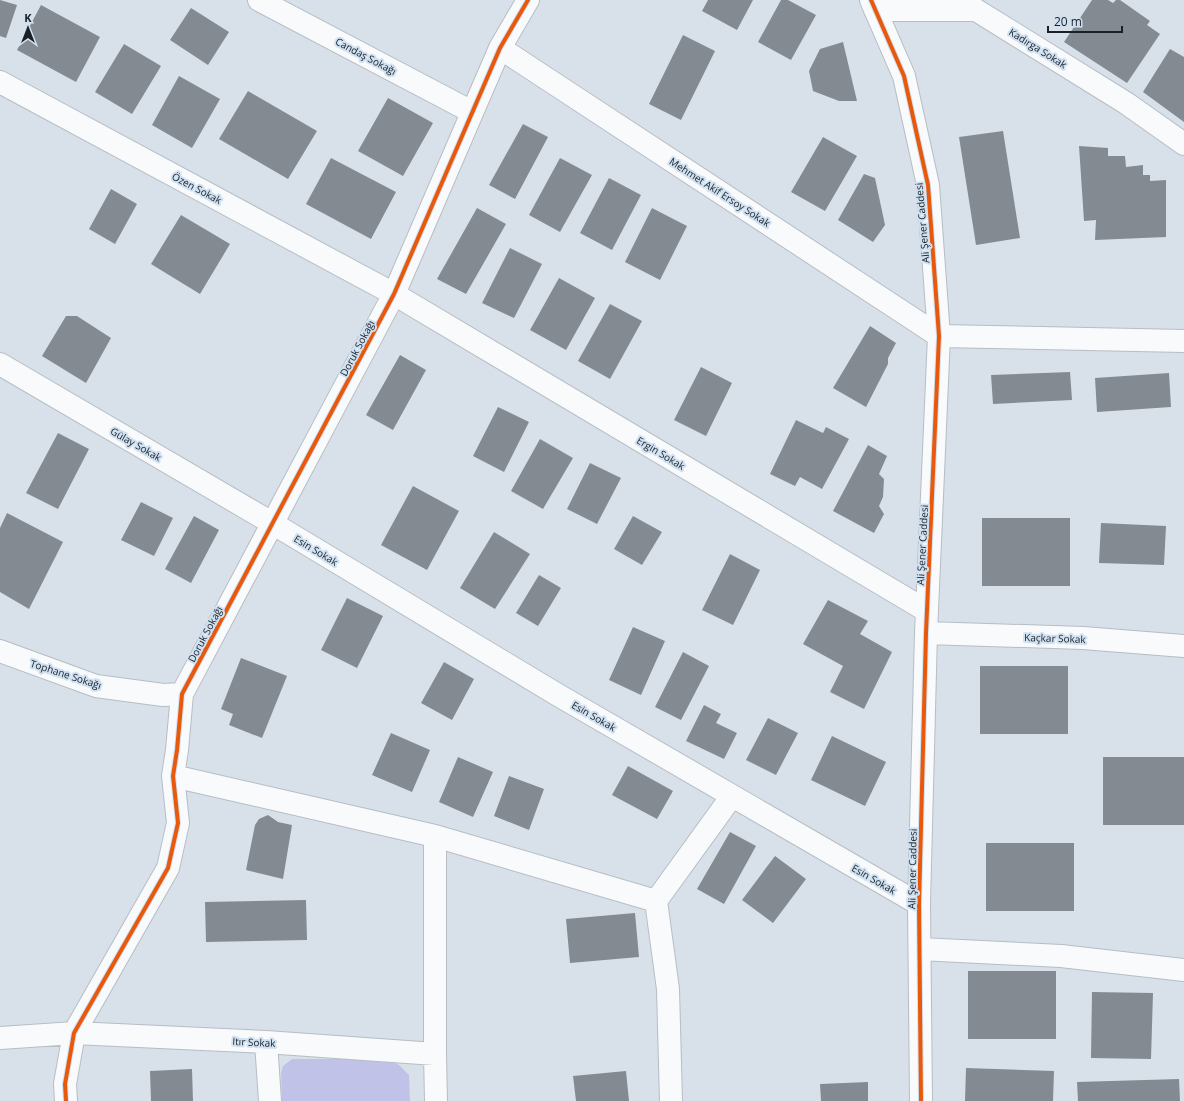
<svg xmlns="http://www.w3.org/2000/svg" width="1184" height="1101" viewBox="0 0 1184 1101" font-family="'Open Sans',sans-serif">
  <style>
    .green { fill: #c0c3e7 }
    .building { fill: #848a91 }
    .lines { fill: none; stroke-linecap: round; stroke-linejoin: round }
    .minor-casing { stroke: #b6bdc4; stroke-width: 24 }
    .minor { stroke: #f9fafc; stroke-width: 22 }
    .cycleway-casing { stroke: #d0e1f2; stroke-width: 6 }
    .cycleway { stroke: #e8590c; stroke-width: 4 }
    .labels { text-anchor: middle; stroke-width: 4; stroke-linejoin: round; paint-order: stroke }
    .street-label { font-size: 10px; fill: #1a2026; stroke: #d0e1f2 }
  </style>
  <rect width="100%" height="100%" fill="#d8e1ea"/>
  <!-- green -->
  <path class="green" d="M292,1059H387L399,1065L409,1075L410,1101H282L281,1073L283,1066Z"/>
  <!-- building -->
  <path class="building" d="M0,0L17,5L6,38L0,36Z
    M708,0H753L737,30L702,11Z
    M781,0H788L816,15L791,60L758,42Z
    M1092,0H1108L1113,3L1116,0H1120L1150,21L1147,25L1160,34L1127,83L1064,42Z
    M41,5L100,37L76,82L17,50Z
    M191,8L229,32L208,65L170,40Z
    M683,35L715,51L681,120L649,104Z
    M843,42L857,101H839L813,91L809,71L820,49Z
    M124,44L161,66L132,114L95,92Z
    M1170,49L1184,57V122L1143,92Z
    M179,76L220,99L192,148L152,125Z
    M248,91L317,131L288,179L219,139Z
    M388,98L433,123L403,176L358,151Z
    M523,124L548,137L515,199L489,185Z
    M1003,131L1020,238L976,245L959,137Z
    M823,137L857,156L825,211L791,192Z
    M1079,146L1108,148V156H1125L1126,167L1143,165V175H1150V181L1166,180V237L1095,240L1096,220L1084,221Z
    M331,158L396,192L371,239L306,204Z
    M560,158L592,175L560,232L529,215Z
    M864,174L875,178L885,225L873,242L838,220Z
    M609,178L641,195L612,250L580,233Z
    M111,189L137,204L115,244L89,229Z
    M477,208L506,224L466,294L437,279Z
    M652,208L687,226L660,280L625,262Z
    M181,215L230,244L200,294L151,264Z
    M510,248L542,264L514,318L482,303Z
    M559,278L595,298L566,350L530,330Z
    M610,304L642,321L610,379L578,361Z
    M66,316H77L111,338L86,383L42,356Z
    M870,326L896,343L888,358V364L866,407L833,388Z
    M400,355L426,370L393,430L366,415Z
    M701,367L732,383L706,436L674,420Z
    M1070,372L1072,400L993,404L991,375Z
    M1169,373L1171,407L1097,412L1095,378Z
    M498,407L529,422L504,472L473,456Z
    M796,420L823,433L826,427L849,439L822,489L800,477L795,486L770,474Z
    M58,433L89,449L58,509L26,493Z
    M540,439L573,458L543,509L511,491Z
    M868,445L887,456L879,474L884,479L883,497L879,506L884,514L874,533L833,511Z
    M590,463L621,478L597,524L567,509Z
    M413,486L459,511L427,570L381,545Z
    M141,502L173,518L154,556L121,540Z
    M7,513L63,542L29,609L0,592V528Z
    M194,516L219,530L191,583L165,569Z
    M633,516L662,532L642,565L614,549Z
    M982,518H1070V586H982Z
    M1101,523L1166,526L1164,565L1099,563Z
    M494,532L530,554L495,609L460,588Z
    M730,554L760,570L733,625L702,610Z
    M539,575L561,588L538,626L516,613Z
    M347,598L383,616L357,668L321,650Z
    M828,600L868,621L860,634L892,652L864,709L830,692L843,666L803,644Z
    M633,627L665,641L641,695L609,680Z
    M683,652L709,666L681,720L655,707Z
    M241,658L287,676L262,738L229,725L233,714L221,709Z
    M444,662L474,679L452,720L421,703Z
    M980,666H1068V734H980Z
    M704,705L721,714L716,723L737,733L724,759L686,741Z
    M768,718L798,733L776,775L746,760Z
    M391,733L430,750L412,792L372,775Z
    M832,736L886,762L865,806L811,780Z
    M458,757L493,772L473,817L439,802Z
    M1103,757H1184V825H1103Z
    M628,766L673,791L657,819L612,795Z
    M509,776L544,789L529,830L494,816Z
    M268,815L278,822L292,825L283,879L246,870L255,825L259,819Z
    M730,832L756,846L724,904L697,889Z
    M986,843H1074V911H986Z
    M775,856L806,879L773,923L742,900Z
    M306,900L307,940L206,942L205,902Z
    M635,913L639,957L570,963L566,919Z
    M968,971H1056V1039H968Z
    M1092,992L1153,993L1151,1059L1091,1058Z
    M966,1068L1054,1071L1053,1101H965Z
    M192,1069L193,1101H151L150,1071Z
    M626,1071L629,1101H576L573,1076Z
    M1179,1079L1180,1101H1078L1077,1082Z
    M868,1082V1101H821L820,1084Z"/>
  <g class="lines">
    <defs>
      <path id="minor" d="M259,0L472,112
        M871,0L904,76L928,185L939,336L926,633L919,904L921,1101
        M875,10H976L1126,103L1184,144
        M500,48L939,336L1184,341
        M0,82L394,294L927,611
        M0,364L272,523L558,695L919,904
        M926,633L1083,638L1184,646
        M0,651L96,686L163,695L182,694
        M173,776L435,836L656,901
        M435,836V1054L436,1101
        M920,949L1061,956L1184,970
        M0,1038L74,1033L266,1042L435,1054
        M266,1042L270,1101
        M66,1101L65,1084L74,1033L168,868L178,823L173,776L177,750L182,694L394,294L500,48L528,0
        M671,1101L668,989L656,901L732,796"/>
    </defs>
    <!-- minor casing -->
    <use href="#minor" class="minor-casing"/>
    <!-- minor -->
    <use href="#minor" class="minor"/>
    <defs>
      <path id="cycleway" d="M871,0L904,76L928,185L939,336L926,633L919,904L921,1101
        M66,1101L65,1084L74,1033L168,868L178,823L173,776L177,750L182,694L394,294L500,48L528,0"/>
    </defs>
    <!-- cycleway casing -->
    <use href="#cycleway" class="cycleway-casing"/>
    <!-- cycleway -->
    <use href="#cycleway" class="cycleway"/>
  </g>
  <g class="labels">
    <!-- street labels -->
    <g class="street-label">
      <text transform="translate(1038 48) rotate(32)" y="4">Kadırga Sokak</text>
      <text transform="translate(366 56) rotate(28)" y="4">Candaş Sokağı</text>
      <text transform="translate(197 188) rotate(28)" y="4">Özen Sokak</text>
      <text transform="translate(720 192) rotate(33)" y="4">Mehmet Akif Ersoy Sokak</text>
      <text transform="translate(922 223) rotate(-95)" y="4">Ali Şener Caddesi</text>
      <text transform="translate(357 348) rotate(-62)" y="4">Doruk Sokağı</text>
      <text transform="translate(136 444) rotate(30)" y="4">Gülay Sokak</text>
      <text transform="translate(661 453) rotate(31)" y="4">Ergin Sokak</text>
      <text transform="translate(922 545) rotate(-87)" y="4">Ali Şener Caddesi</text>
      <text transform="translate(316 550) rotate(31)" y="4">Esin Sokak</text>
      <text transform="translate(205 634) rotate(-62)" y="4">Doruk Sokağı</text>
      <text transform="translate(1055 638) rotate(2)" y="4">Kaçkar Sokak</text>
      <text transform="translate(66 674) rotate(18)" y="4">Tophane Sokağı</text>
      <text transform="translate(594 716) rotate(30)" y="4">Esin Sokak</text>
      <text transform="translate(912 869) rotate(-89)" y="4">Ali Şener Caddesi</text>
      <text transform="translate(874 879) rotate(30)" y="4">Esin Sokak</text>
      <text transform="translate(254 1042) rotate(3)" y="4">Itır Sokak</text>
    </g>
  </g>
  <!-- north arrow -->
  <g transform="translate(28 28)" stroke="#d0e1f2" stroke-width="3" paint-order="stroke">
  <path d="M0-3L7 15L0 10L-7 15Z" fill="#1a2026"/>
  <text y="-6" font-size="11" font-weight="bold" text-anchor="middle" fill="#1a2026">K</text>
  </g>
  <!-- scale -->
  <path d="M1048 26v6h74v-6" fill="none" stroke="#1a2026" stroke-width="2"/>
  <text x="1054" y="26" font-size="12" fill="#1a2026" stroke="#d0e1f2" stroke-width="3" paint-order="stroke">20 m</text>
</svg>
